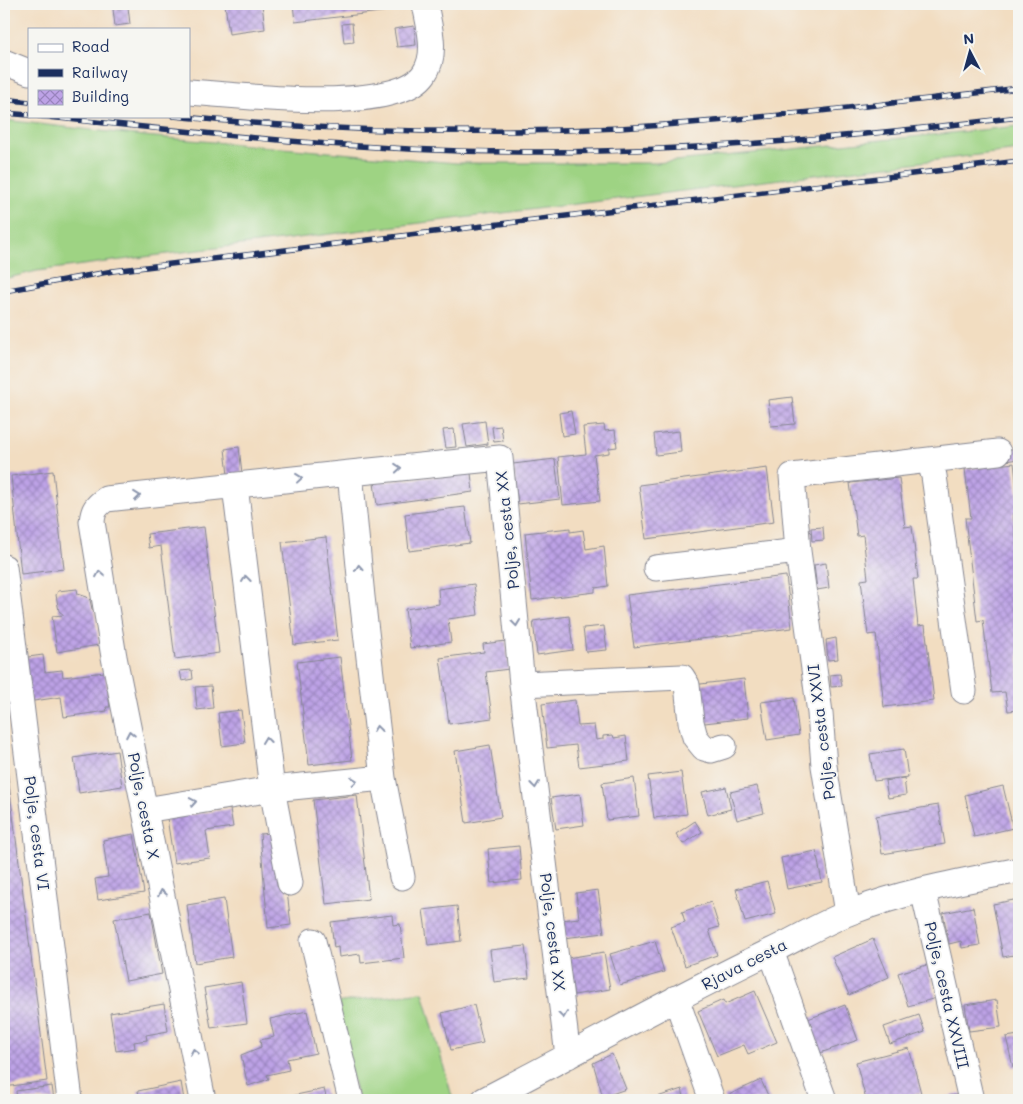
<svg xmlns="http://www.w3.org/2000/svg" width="1023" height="1104" viewBox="0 0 1023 1104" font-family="Mali,sans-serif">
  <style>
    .grass { fill: #9ed383; stroke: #5c8170 }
    .building { fill: url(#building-cross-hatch) }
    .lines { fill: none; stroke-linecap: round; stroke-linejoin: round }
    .minor-casing { stroke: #868690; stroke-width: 27 }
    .minor { stroke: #fff; stroke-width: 25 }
    .rail-casing { stroke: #1b2f5e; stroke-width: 5.5 }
    .rail { stroke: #f6f6f2; stroke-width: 4; stroke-dasharray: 11; stroke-linecap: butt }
    .oneway { stroke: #8d97ae }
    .labels { text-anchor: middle; stroke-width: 4; stroke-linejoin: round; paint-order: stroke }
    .street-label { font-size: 16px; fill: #1b2f5e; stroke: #f6f6f2 }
  </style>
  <defs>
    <pattern id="building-cross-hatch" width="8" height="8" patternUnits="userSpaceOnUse" patternTransform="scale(1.25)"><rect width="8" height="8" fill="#bda2e6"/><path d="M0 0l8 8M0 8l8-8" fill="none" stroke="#9984be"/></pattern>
  </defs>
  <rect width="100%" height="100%" fill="#f6f6f2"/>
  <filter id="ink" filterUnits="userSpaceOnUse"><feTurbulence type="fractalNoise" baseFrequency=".02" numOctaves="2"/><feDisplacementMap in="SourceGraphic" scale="10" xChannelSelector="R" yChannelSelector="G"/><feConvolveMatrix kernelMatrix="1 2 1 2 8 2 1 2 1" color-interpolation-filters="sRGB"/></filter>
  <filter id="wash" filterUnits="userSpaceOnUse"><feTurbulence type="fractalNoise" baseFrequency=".0096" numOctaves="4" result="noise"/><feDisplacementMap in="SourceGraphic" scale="20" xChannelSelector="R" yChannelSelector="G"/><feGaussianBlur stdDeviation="1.12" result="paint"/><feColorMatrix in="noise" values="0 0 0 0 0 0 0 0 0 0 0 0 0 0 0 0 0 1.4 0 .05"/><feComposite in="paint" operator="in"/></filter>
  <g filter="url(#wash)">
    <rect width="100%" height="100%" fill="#f2ddc1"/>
    <!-- grass -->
    <path class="grass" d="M4,120L144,136L456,163H656L1019,126V150L175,253L37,271L4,279Z
      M423,992L453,1100H358L334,1003Z"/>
    <g id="blocks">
      <!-- building -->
      <path class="building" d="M225,4H262L265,29L229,34Z
        M293,4H388L389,11L295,22Z
        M128,7L130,24L115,26L113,9Z
        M352,23L354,42L344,43L342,24Z
        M414,26L416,45L397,47L394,29Z
        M792,397L795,424L771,426L768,400Z
        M571,411L575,434L562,436L559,413Z
        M485,421L488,444L467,447L463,424Z
        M604,425L605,431L615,430L617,447L609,448V453L594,455L600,501L563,505L558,457L586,454L583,427Z
        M501,426L503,441L494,442L492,427Z
        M454,429L456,447L446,448L443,430Z
        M679,431L681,452L656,455L654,434Z
        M239,447L242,473L228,475L225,449Z
        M1019,448V459L1005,461L1004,450Z
        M555,459L560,499L518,504L513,464Z
        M1014,463L1019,505V512L1013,513L1019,562V710L1008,711L1005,692L992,693L983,620L977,621L965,518H971L965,469Z
        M767,468L774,522L646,539L639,485Z
        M53,471L64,569L21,574L11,476Z
        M471,473L473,492L377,505L374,483Z
        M899,478L905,527L912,526L918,579H913L918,626L925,625L934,701L884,707L876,634L868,635L861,580L868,579L863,535L857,536L850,483Z
        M465,507L470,543L409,551L405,514Z
        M204,527L219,653L175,659L161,546L149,548L147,534Z
        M823,527L824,540L812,541L811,528Z
        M570,528V532L583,530L586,549L604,546L608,586L595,588V592L532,600L525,533Z
        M326,537L338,640L294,645L282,542Z
        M826,563L829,588L817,590L814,565Z
        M786,576L792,628L634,647L627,595Z
        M474,584L478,615L448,619L451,642L410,648L405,609L439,604L438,589Z
        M77,589L78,594L87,597L90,600L92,609L94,610L99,645L57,652L52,616L64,615L59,611L56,595L58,591Z
        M569,616L573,650L537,655L533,621Z
        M604,626L607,650L586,652L583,628Z
        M836,638L838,659L828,660L826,640Z
        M506,641L509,669L486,672L492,718L449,724L440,658L484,652L483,644Z
        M43,655L45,672L62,670L63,677L105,672L110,707H106L107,711L64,717L61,697L27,702L21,658Z
        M340,657L352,760L309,765L297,662Z
        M192,670L193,679L182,681L180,671Z
        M840,674L842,686L831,687L830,675Z
        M744,679L748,718L696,724L692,685Z
        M211,686L213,708L197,710L195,687Z
        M794,698L799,735L767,740L761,702Z
        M575,700L578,726L594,725L596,740L603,739V736L613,735L614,738L626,736L629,761L579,767L576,745L547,748L542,704Z
        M241,710L245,743L222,746L218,713Z
        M4,745L47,1081L4,1087Z
        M490,745L501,817L466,823L455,751Z
        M904,749L908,777L874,781L870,754Z
        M117,751L122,786L79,793L74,758Z
        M681,772L687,814L654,818L648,776Z
        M634,778L639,816L607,820L602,783Z
        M904,778L906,795L888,798L885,781Z
        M757,786L764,813L737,820L730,792Z
        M1003,786L1013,828L974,837L965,795Z
        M726,787L731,809L708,815L702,792Z
        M580,794L584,825L556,829L551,798Z
        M357,795L369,899L326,904L313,800Z
        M938,805L945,844L882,854L876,816Z
        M230,809L233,827L206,831L210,858L174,863L167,818Z
        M695,821L702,832L683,844L676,834Z
        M280,832L291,925L268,928L260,834Z
        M134,834L144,893L98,900L95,879L108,877L103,840Z
        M519,846L522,880L491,883L488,849Z
        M816,851L822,882L787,889L781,858Z
        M767,881L776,914L745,922L736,889Z
        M598,890L604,933L564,938L562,920L579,918L576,893Z
        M224,899L232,957L195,963L187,905Z
        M1019,899V954L1003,957L993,904Z
        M711,902L719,927L709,930L717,955L685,966L671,927L685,922L682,912Z
        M457,906L461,941L428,945L423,910Z
        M973,907L980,945L962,948L961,941L949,944L943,913Z
        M151,912L162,974L126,981L114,919Z
        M392,915L393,925L400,924L404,958L361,963L360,954L339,957L338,947L334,948L331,922Z
        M873,939L889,977L849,995L832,957Z
        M655,941L664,972L620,985L610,954Z
        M525,946L529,978L494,982L490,950Z
        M604,952L610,989L574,995L567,958Z
        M927,965L936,998L908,1006L898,973Z
        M241,982L247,1023L211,1028L204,988Z
        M755,991L777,1042L748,1054L744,1045L717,1056L698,1011L723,1000L725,1004Z
        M997,1000L1001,1027L969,1031L965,1005Z
        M164,1004L168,1031L146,1035L147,1040L134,1042L135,1048L116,1051L110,1013Z
        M474,1005L483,1043L451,1050L442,1013Z
        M845,1005L858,1040L820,1053L808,1019Z
        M307,1011L316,1053L287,1059L289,1070L267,1075L269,1079L248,1086L241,1055L261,1047L260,1040L274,1037L270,1019Z
        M919,1015L925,1032L890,1044L884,1027Z
        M1019,1035V1066L1013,1067L1006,1037Z
        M909,1048L921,1093L892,1100H866L856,1062Z
        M612,1054L626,1089L603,1097L593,1063Z
        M761,1080L770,1100H726L724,1097Z
        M181,1082L184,1100H140L138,1091Z
        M52,1086L54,1100H17L16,1091Z
        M324,1089L327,1100H288L287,1097Z
        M682,1089L685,1100H648Z
        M4,1092H6L7,1100H4Z
        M961,1094L963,1100H934V1099Z"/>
    </g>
  </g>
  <g filter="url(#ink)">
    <use href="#blocks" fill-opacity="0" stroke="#868690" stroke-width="1"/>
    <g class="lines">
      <defs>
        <path id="minor" d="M4,62L29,72
          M189,92C236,95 395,116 424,74C438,54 429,26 425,4
          M929,460L934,476L964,691
          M350,473L362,597L383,778L402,877
          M235,486L272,789L290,883
          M4,567L70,1100
          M656,568L798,551
          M522,684L682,677L687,685L691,722L695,737L704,748L711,750L724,746
          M145,810L272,789L383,778
          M923,890L971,1100
          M848,913L824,766L820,713L798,551L792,476L998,452
          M313,941L351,1100
          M771,951L824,1100
          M676,998L712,1100
          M203,1100L114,657L92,522C93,510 96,506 106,499L350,473L500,458L522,684L568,1056
          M484,1100C579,1051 673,998 769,952C797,939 822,923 851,912C905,891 963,881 1019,870"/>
      </defs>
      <!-- minor casing -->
      <use href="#minor" class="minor-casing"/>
      <!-- minor -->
      <use href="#minor" class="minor"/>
      <defs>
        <path id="rail" d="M4,99L29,102
          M4,113L29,115
          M39,116C207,134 377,153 546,152C705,151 862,136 1019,117
          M173,116C321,131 471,135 620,128C754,120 887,104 1019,88
          M4,291L113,271L1019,161"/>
      </defs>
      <!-- rail casing -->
      <use href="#rail" class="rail-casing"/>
      <!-- rail -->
      <use href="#rail" class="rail"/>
    </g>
    <!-- one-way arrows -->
    <defs><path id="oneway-chevron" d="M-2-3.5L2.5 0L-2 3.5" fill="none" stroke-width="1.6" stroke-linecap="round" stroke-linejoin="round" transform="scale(1.25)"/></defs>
    <g class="oneway">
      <use href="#oneway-chevron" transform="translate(398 468) rotate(-5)"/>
      <use href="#oneway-chevron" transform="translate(299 478) rotate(-6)"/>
      <use href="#oneway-chevron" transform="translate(137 496) rotate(-6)"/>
      <use href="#oneway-chevron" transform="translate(359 568) rotate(-95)"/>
      <use href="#oneway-chevron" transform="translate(100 574) rotate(-99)"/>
      <use href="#oneway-chevron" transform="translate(246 579) rotate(-97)"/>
      <use href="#oneway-chevron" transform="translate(516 623) rotate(84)"/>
      <use href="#oneway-chevron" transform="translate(377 729) rotate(-97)"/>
      <use href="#oneway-chevron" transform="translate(130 734) rotate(-101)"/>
      <use href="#oneway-chevron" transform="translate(266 740) rotate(-97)"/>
      <use href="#oneway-chevron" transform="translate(354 781) rotate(-6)"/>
      <use href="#oneway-chevron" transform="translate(535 785) rotate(83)"/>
      <use href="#oneway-chevron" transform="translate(193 802) rotate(-10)"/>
      <use href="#oneway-chevron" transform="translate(162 893) rotate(-101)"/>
      <use href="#oneway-chevron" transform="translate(563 1015) rotate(83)"/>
      <use href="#oneway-chevron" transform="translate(194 1052) rotate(-101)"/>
    </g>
  </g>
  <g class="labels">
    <!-- street labels -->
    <g class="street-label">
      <text transform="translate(507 530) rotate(-96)" y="6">Polje, cesta XX</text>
      <text transform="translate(821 732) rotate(-97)" y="6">Polje, cesta XXVI</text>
      <text transform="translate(144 806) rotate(79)" y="6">Polje, cesta X</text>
      <text transform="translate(37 833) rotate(83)" y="6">Polje, cesta VI</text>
      <text transform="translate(553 932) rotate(83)" y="6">Polje, cesta XX</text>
      <text transform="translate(744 964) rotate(-27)" y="6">Rjava cesta</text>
      <text transform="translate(947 995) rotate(77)" y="6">Polje, cesta XXVIII</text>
    </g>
  </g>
  <!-- margin -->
  <rect width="1023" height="1104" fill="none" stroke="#f6f6f2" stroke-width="20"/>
  <!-- legend -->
  <rect x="28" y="28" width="162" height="90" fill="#f6f6f2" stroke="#9ea6b7"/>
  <rect x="38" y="44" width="25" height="8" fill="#ffffff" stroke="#9ea6b7"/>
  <text x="72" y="52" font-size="15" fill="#1b2f5e">Road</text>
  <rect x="38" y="69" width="25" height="8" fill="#1b2f5e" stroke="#9ea6b7"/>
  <text x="72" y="78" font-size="15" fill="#1b2f5e">Railway</text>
  <rect x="38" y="90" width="25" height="15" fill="url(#building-cross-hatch)" stroke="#9ea6b7"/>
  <text x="72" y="102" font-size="15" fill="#1b2f5e">Building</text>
  <!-- north arrow -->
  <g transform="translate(970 52) rotate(354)" stroke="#f6f6f2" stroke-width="4" paint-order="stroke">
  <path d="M0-4L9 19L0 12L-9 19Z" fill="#1b2f5e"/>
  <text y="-8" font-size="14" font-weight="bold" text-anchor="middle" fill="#1b2f5e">N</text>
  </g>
</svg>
